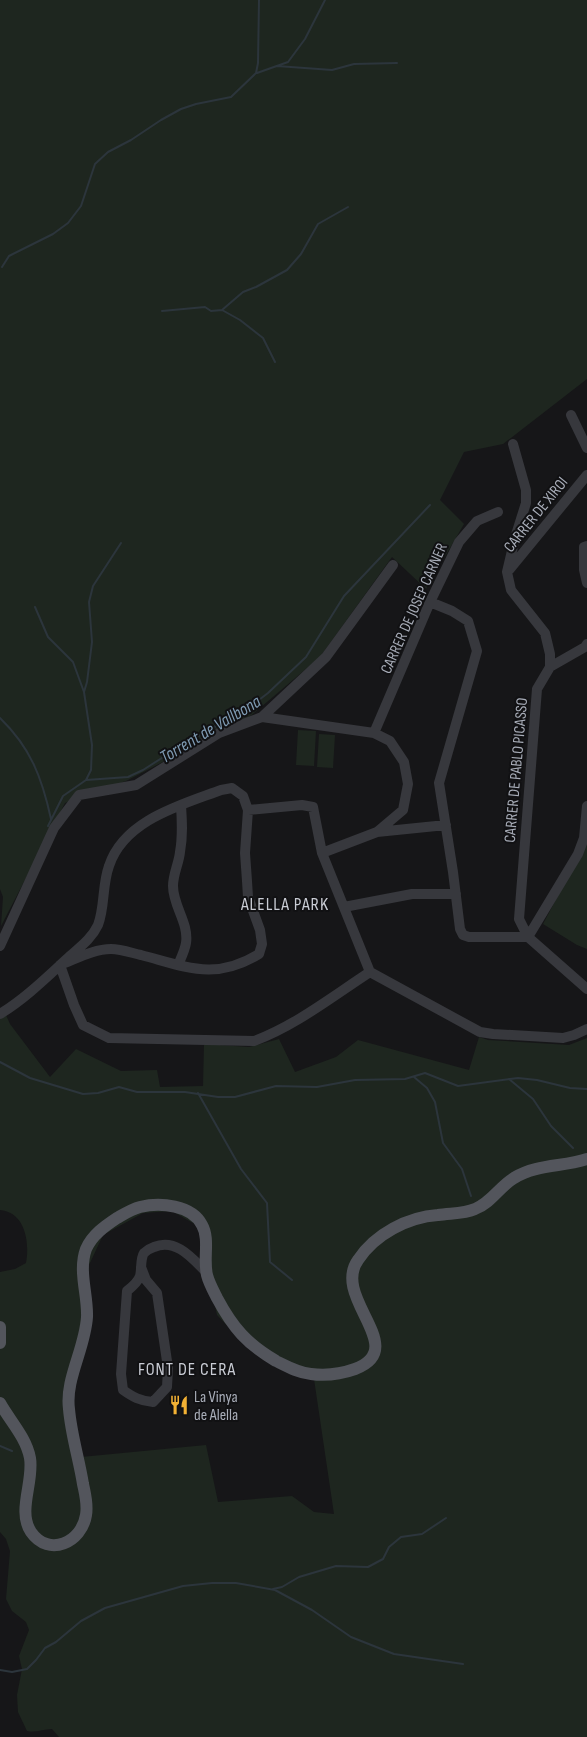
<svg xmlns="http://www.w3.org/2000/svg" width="587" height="1737" viewBox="0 0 587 1737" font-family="'Sofia Sans Condensed',sans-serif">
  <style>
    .green { fill: #1e261f; fill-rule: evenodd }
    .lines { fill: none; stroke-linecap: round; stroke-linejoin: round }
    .stream { stroke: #2c353c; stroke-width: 2 }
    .minor { stroke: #37383d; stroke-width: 10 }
    .major { stroke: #53555c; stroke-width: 12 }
    .labels { text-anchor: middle; stroke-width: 4; stroke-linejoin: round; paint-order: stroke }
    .street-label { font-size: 16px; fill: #a8adb8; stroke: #111113 }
    .poi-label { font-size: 16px; fill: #a8adb8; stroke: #111113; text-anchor: start }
    .water-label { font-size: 18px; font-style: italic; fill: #7f9bb3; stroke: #111113 }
    .neighbourhood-label { font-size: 18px; letter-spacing: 1px; fill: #c9ccd4; stroke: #111113 }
  </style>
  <rect width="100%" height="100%" fill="#161618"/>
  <!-- green -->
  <path class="green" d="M0,0H587V379L503,444L464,452L440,500L464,524L426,589L392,557L320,657L248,718L126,781L65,803L1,926L3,897L0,889Z
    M298,730L316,731L314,766L296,765Z
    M319,734L335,735L333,768L317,767Z
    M587,841V949L577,945L543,924Z
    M6,1015L10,1024L50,1077L76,1049L121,1071L157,1070L160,1087L203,1086L204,1044L249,1047L279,1039L295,1072L336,1057L358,1040L469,1070L479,1037L488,1040L569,1045L587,1038V1737H59L52,1729C43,1729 36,1733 27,1731L18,1712L17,1695L22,1669L19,1656L29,1630L26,1622L12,1611L6,1599L10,1551L6,1539L0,1532V1272L15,1269L26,1263C30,1242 25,1212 0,1210V1018ZM172,1211L198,1226L217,1315L238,1337L314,1379L334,1514L314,1512L292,1496L218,1502L206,1445L81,1457L72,1402L89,1329V1265L103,1235L143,1213Z"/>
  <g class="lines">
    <!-- stream -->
    <path class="stream" d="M277,66L332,70L354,64L397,63
      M257,73L288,62L305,39L325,0
      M2,267L9,256L53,234L68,223L81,206L95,164L108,152L131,140L161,120L181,109L196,104L231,97L256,73L258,63L259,0
      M222,310L240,320L263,338L275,362
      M162,311L205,307L211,311L222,310L243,292L256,287L287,270L301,254L318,224L348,207
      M35,607L48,637L73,662L84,692
      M0,718C31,748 42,778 51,819
      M86,780L91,770L92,745L84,692L87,682L92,642L89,602L93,586L121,543
      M48,826L63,796L86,780L128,777L143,770L187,742L247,709L268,693L306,657L344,596L430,505
      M0,1062L30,1078L83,1094L98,1093L119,1087L137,1092H185L218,1097H235L276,1086L317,1087L355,1080L405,1079L425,1073L458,1086L518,1078L537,1080L570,1088L587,1089
      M414,1077L427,1088L435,1102L443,1143L462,1169L471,1196
      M509,1079L533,1099L551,1126L573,1148
      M198,1093L241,1169L267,1203L270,1262L292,1280
      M0,1446L12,1451
      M273,1589L282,1587L299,1577L336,1566L368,1567L383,1559L389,1547L401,1537L422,1534L446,1518
      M0,1670L12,1672L27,1669L36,1660L45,1648L56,1642L81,1621L105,1608L183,1586L212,1583H236L275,1590L312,1610L351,1637L394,1654L463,1664"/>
    <!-- minor -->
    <path class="minor" d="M571,415L587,448
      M513,444L526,490V503L515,538L507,572L511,590L545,633L550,654V667L537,689L519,919L528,937L587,989
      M587,546L584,547V570L587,583
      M509,570L587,475
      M430,602L452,611L468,621L477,651L439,783L453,872L460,929L463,935L469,937H528
      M550,667L585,647L587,644
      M262,717L326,657L393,565
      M374,733L430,602L459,542L477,521L498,512
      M248,810L302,805L313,807L322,853L370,972
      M377,832L446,825
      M344,907L412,894H456
      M528,937L578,854L584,838L587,806
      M0,946L54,828L79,795L136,785L219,733L262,717L374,733L390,741L404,762L408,784L403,810L377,832L322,853
      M60,965L74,1005L83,1025L109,1038L254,1041C295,1026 333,996 370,972
      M178,965C181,958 185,950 186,943C189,923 173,906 173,886C173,874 179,863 180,852C183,836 182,821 181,805
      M370,972L480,1032L493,1034L563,1038L574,1035L587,1029
      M0,1014C26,998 47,977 70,956C80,947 92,938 98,925C105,907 102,885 109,866C124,820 181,805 221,790L232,788L243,796L248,810L245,853L247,881L248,897L260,930L262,944L259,954C215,981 187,967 141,955C132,953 121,949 111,949C94,949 76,959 60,965
      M141,1267L146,1280L157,1293L168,1368L167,1387L153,1402C140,1401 133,1397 123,1390L121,1374L127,1291C132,1287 138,1282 140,1276C142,1269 140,1259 144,1253C147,1250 151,1248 154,1247C176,1238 192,1258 206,1272"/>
    <!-- major -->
    <path class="major" d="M0,1327V1343
      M0,1403C10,1421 26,1437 30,1458C34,1482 17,1511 31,1532C49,1558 82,1542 86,1515C88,1504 85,1494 83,1484C79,1459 71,1434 69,1409C65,1379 85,1349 87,1317C88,1295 78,1271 86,1249C92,1235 105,1226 117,1218C124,1214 132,1209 140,1207C160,1202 192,1205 202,1225C210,1239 203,1259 207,1275C209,1283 213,1290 217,1298C233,1328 247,1344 276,1361C288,1367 299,1373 311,1374C326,1376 341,1374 355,1369C411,1348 331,1298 358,1260C375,1234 408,1217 438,1215C450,1213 464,1214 475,1209C491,1203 500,1186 514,1178C537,1164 563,1167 587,1159"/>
  </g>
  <!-- icons -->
  <defs>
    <symbol id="restaurant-bare" viewBox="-9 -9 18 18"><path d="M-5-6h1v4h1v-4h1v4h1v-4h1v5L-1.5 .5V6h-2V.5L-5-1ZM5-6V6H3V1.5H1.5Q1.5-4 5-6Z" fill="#f2b134" stroke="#111113" stroke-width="2.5" paint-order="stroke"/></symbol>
  </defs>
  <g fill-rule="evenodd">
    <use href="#restaurant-bare" x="165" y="1391" width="28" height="28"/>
  </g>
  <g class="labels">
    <!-- street labels -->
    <g class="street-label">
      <text transform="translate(535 514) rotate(-51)" y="6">CARRER DE XIROI</text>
      <text transform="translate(413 608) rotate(-66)" y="6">CARRER DE JOSEP CARNER</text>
      <text transform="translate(515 770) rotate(-85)" y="6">CARRER DE PABLO PICASSO</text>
    </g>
    <!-- poi labels -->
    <g class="poi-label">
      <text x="194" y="1402">La Vinya<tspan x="194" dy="18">de Alella</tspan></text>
    </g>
    <!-- water labels -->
    <g class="water-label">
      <text transform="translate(210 729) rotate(-31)" y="6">Torrent de Vallbona</text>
    </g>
    <!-- neighbourhood labels -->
    <g class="neighbourhood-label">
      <text x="285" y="910">ALELLA PARK</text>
      <text x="187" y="1375">FONT DE CERA</text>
    </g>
  </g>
</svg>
